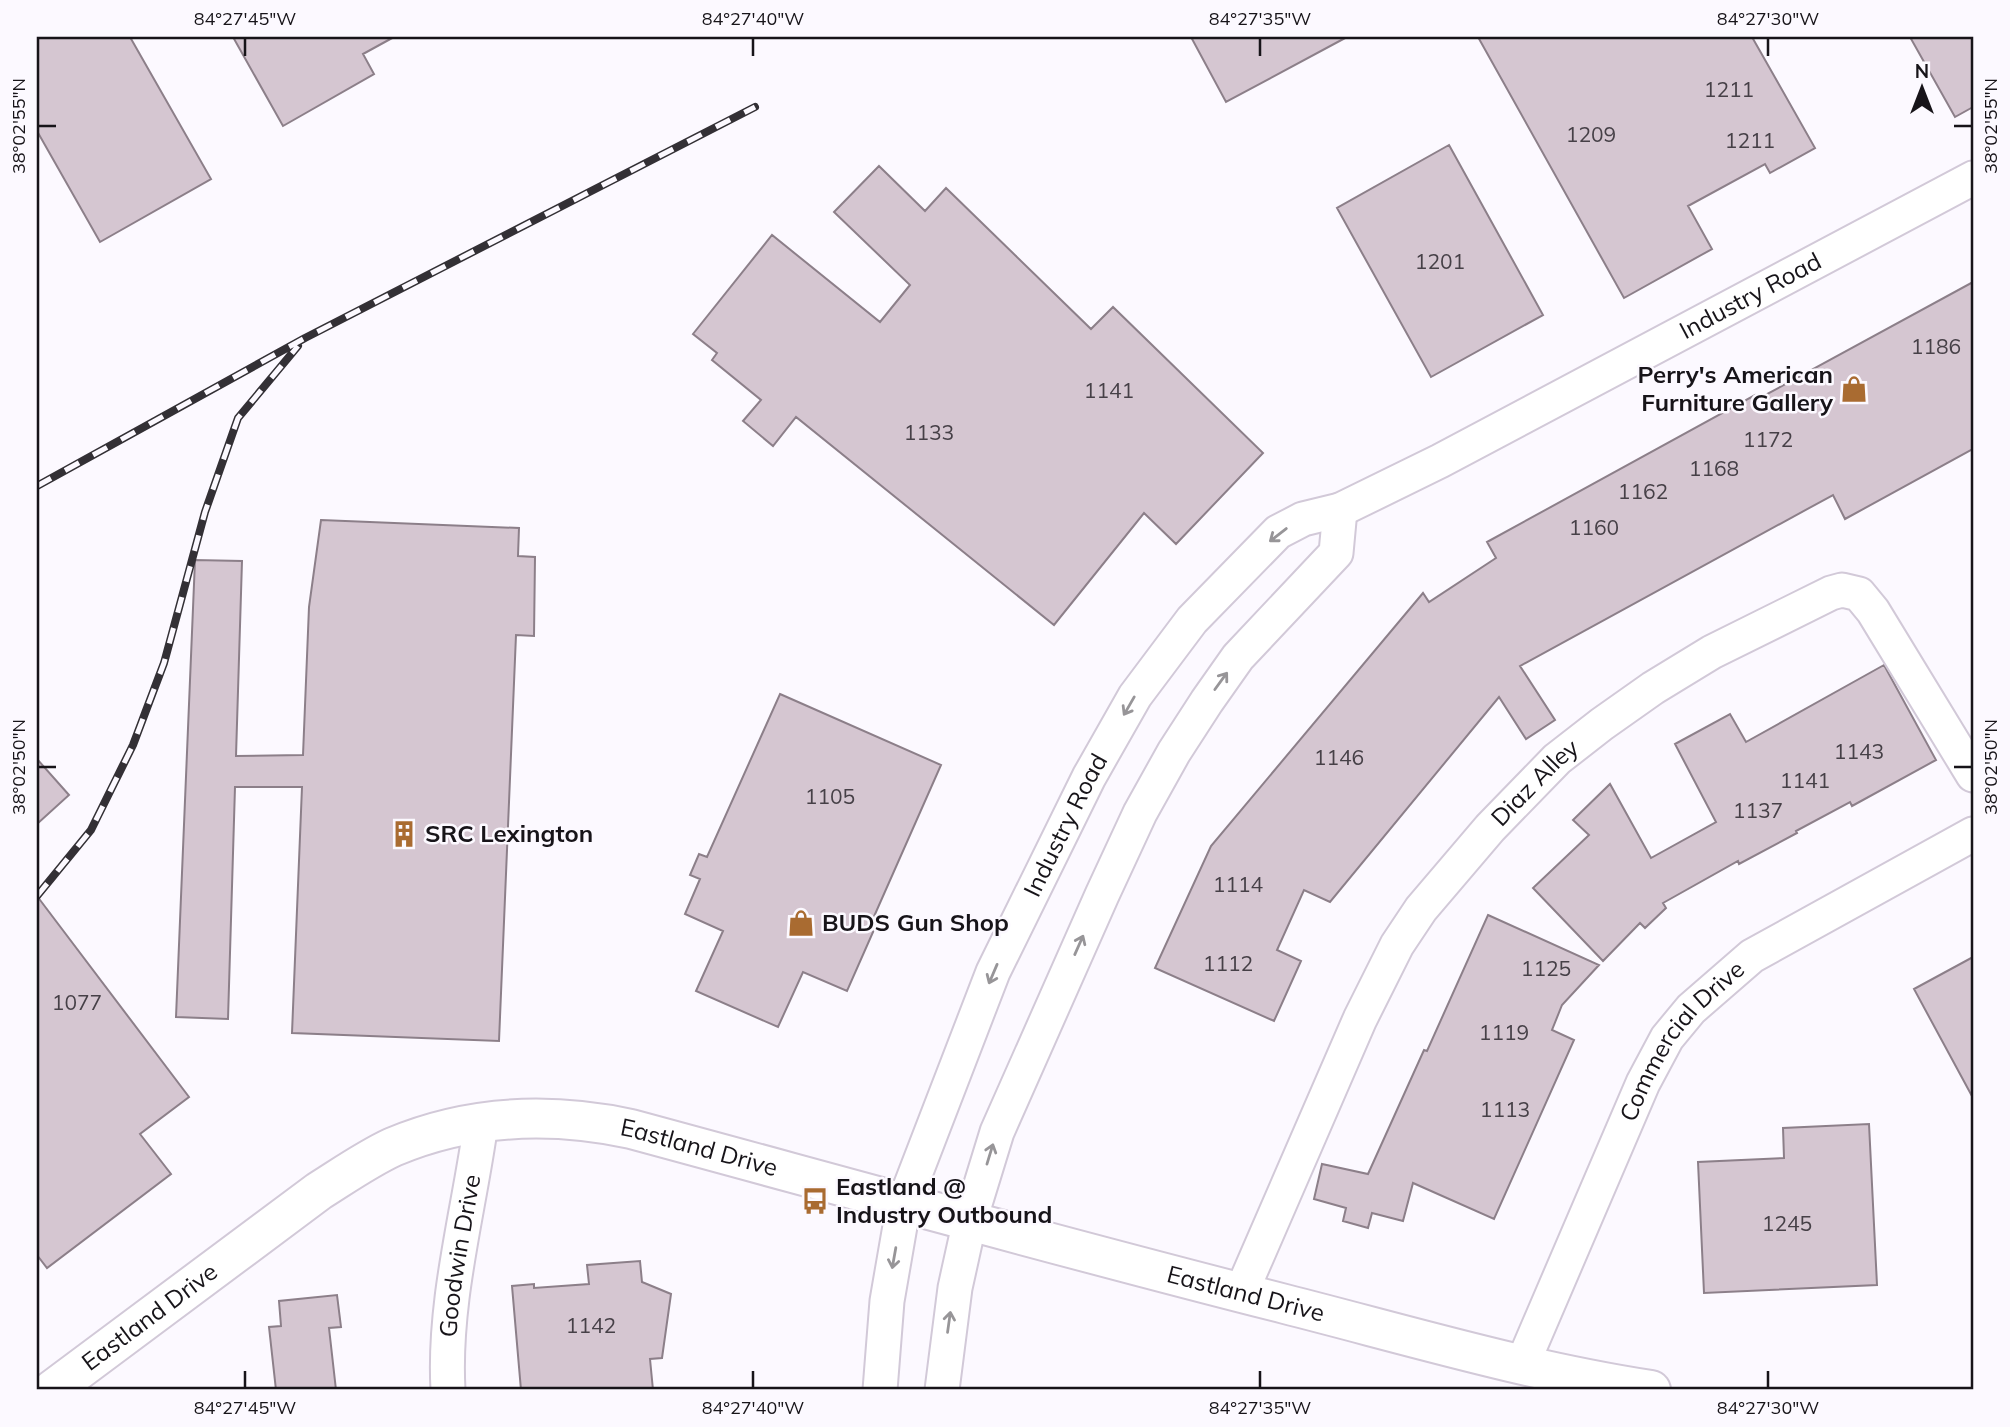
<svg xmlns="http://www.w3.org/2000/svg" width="2010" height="1427" viewBox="0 0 2010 1427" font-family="Mulish,sans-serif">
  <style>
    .building { fill: #d5c6d1; stroke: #8c7f89; stroke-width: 2 }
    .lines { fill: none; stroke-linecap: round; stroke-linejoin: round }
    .minor-casing { stroke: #d2c9d8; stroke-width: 37 }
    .tertiary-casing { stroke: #d2c9d8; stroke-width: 42 }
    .minor { stroke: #fff; stroke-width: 33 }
    .tertiary { stroke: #fff; stroke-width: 38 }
    .rail-casing { stroke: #333035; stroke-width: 8 }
    .rail { stroke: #fcf9ff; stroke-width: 5; stroke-dasharray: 16; stroke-linecap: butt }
    .oneway { stroke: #979598 }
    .ticks { fill: none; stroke: #171419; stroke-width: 2.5 }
    .labels { text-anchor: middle; stroke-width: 5; stroke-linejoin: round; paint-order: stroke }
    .number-label { font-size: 21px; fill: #464047 }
    .street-label { font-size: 24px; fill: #171419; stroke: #fcf9ff }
    .poi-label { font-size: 24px; font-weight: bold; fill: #171419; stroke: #fcf9ff; text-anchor: start }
    .neatline { fill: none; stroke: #171419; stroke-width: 2.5 }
    .ticks-label { font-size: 18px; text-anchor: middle; fill: #171419 }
  </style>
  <rect width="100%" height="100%" fill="#fcf9ff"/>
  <!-- building -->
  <path class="building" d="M37,37H130L211,179L100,242L37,131Z
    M233,37H394L363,54L374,74L283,126Z
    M1191,37H1347L1226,102Z
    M1478,37H1752L1815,148L1770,173L1765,164L1688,206L1712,249L1624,298Z
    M1910,37H1973V107L1955,117Z
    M1449,145L1543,315L1431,377L1337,208Z
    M879,166L925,211L946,188L1091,329L1113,307L1263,453L1176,544L1144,513L1054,625L796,417L773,446L743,421L761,400L712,360L717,353L693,334L772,235L880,322L910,285L834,212Z
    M1973,282V449L1845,519L1833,495L1520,666L1555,720L1526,739L1499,697L1330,902L1304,890L1277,950L1301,961L1274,1021L1155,968L1211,846L1423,593L1429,602L1496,558L1487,542L1755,395L1758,399Z
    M321,520L519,528L518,556L535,557L534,636L516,635L499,1041L292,1033L302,787H235L228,1019L176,1017L195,560L242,561L236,756L303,755L309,607Z
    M1884,665L1936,760L1852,806L1850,802L1796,831L1797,833L1739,864L1738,861L1663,903L1666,908L1645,928L1640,923L1603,961L1533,888L1589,835L1573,820L1610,784L1651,858L1716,822L1675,744L1730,714L1746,742Z
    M780,694L941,765L872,921L877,923L847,991L803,972L778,1027L696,991L723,931L685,914L700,879L690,875L699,854L707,857Z
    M37,759L69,795L37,824Z
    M37,896L189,1097L140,1134L171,1174L47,1268L37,1255Z
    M1488,915L1599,965L1562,1005L1552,1030L1574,1040L1494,1219L1413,1183L1403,1221L1372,1213L1368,1228L1343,1221L1346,1208L1314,1199L1322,1164L1368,1174L1424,1050L1427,1051Z
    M1973,957V1098L1914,989Z
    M1869,1124L1877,1285L1704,1293L1698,1162L1784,1158L1783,1128Z
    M640,1261L642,1282L671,1294L662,1358L650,1359L653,1390H521L512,1286L534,1284V1288L589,1284L587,1265Z
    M337,1295L341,1327L329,1328L336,1390H276L269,1327L281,1326L279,1301Z"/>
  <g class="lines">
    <defs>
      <g id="minor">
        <path id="s1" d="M1241,1293L1360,1019L1397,945L1421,909L1490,828L1557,759L1602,724L1653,688L1712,652L1831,593L1842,590L1859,594L1873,611L1973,775"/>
        <path id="s2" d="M1522,1365L1643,1083L1667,1038L1691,1009L1752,956L1973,834"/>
        <path id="s3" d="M448,1390C443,1301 469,1211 481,1123"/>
        <path id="s4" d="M880,1390L887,1301L904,1203L993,972L1089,777L1135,696L1192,620L1278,532L1303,519L1340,510L1440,461L1973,178"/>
        <path d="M942,1390L955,1288L970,1220L997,1132L1102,895L1140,813L1174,752L1207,701L1238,657L1336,553L1340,510"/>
      </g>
      <g id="tertiary">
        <path id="s5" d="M52,1390L319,1191C343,1176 367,1159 393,1147C469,1115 551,1112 631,1129C849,1188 1067,1249 1285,1304C1407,1335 1527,1371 1651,1390"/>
      </g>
    </defs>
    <!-- minor casing -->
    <use href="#minor" class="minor-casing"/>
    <!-- tertiary casing -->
    <use href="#tertiary" class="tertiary-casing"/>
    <!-- minor -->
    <use href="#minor" class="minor"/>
    <!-- tertiary -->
    <use href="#tertiary" class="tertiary"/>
    <defs>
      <path id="rail" d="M37,486L305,338L755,107
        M37,896L91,830L133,745L164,663L205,512L238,418L298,346"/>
    </defs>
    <!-- rail casing -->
    <use href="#rail" class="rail-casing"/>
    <!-- rail -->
    <use href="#rail" class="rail"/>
  </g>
  <!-- one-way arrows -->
  <defs><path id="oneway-shaft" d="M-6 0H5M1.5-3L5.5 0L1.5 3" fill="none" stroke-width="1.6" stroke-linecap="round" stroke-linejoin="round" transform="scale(1.75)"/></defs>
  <g class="oneway">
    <use href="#oneway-shaft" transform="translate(1278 535) rotate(142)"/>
    <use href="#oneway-shaft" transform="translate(1221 681) rotate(-54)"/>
    <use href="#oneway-shaft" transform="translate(1129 706) rotate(120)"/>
    <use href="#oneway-shaft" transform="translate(1079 945) rotate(-66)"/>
    <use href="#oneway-shaft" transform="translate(993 974) rotate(113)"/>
    <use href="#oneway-shaft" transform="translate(990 1154) rotate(-73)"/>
    <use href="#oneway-shaft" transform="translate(894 1258) rotate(100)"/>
    <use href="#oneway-shaft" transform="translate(949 1322) rotate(-82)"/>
  </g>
  <!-- ticks -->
  <path class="ticks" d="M245,38V56M753,38V56M1260,38V56M1768,38V56M38,126H56M1954,126H1972M38,767H56M1954,767H1972M245,1371V1388M753,1371V1388M1260,1371V1388M1768,1371V1388"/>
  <!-- icons -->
  <defs>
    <symbol id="shop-bare" viewBox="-9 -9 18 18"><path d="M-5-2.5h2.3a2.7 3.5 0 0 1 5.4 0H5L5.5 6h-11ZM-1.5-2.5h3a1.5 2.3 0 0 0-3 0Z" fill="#a96b31" stroke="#fcf9ff" stroke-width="2.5" paint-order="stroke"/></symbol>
    <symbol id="building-bare" viewBox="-9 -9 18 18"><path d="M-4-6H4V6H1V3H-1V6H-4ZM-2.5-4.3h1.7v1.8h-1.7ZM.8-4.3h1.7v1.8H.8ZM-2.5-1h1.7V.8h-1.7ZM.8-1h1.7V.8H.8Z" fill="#a96b31" stroke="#fcf9ff" stroke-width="2.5" paint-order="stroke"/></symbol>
    <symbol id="bus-bare" viewBox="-9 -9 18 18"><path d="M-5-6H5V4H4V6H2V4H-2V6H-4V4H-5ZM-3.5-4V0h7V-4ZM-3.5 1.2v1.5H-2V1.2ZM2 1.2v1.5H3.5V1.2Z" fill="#a96b31" stroke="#fcf9ff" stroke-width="2.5" paint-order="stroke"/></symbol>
  </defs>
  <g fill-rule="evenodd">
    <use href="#shop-bare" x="1835" y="370" width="38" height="38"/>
    <use href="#building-bare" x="385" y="815" width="38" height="38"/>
    <use href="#shop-bare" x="782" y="904" width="38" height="38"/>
    <use href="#bus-bare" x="796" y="1182" width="38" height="38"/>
  </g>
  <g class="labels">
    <!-- number labels -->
    <g class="number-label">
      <text x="1729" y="97">1211</text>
      <text x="1591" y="142">1209</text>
      <text x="1750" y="148">1211</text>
      <text x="1440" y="269">1201</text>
      <text x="1936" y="354">1186</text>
      <text x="1109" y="398">1141</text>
      <text x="929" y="440">1133</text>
      <text x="1768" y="447">1172</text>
      <text x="1714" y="476">1168</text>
      <text x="1643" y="499">1162</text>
      <text x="1594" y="535">1160</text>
      <text x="1859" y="759">1143</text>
      <text x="1339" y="765">1146</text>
      <text x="1805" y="788">1141</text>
      <text x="830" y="804">1105</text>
      <text x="1758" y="818">1137</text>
      <text x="1238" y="892">1114</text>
      <text x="1228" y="971">1112</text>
      <text x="1546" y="976">1125</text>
      <text x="77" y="1010">1077</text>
      <text x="1504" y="1040">1119</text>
      <text x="1505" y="1117">1113</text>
      <text x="1787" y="1231">1245</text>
      <text x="591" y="1333">1142</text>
    </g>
    <!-- street labels -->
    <g class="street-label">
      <text dy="8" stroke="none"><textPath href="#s4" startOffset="1494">Industry Road</textPath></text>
      <text dy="8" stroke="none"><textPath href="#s1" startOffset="595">Diaz Alley</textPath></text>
      <text dy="8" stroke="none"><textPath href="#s4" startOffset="600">Industry Road</textPath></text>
      <text dy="8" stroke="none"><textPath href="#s2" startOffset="364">Commercial Drive</textPath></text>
      <text dy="8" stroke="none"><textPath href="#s5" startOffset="732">Eastland Drive</textPath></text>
      <text dy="8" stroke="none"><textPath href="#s3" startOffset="135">Goodwin Drive</textPath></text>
      <text dy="8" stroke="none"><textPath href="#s5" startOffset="1298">Eastland Drive</textPath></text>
      <text dy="8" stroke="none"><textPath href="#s5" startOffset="122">Eastland Drive</textPath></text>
    </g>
    <!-- poi labels -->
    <g class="poi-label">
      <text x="1833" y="383" text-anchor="end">Perry's American<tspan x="1833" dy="28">Furniture Gallery</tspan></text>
      <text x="425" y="842">SRC Lexington</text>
      <text x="822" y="931">BUDS Gun Shop</text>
      <text x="836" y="1195">Eastland @<tspan x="836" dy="28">Industry Outbound</tspan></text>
    </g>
  </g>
  <!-- border -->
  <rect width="2010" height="1427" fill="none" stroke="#fcf9ff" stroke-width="77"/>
  <!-- north arrow -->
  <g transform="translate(1922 88)" stroke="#fcf9ff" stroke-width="5" paint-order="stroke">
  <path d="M0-5L12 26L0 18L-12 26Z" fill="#171419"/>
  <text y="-10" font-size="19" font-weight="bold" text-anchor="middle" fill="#171419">N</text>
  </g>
  <rect x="38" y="38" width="1934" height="1350" class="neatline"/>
  <g class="ticks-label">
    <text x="245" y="25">84°27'45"W</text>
    <text x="753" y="25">84°27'40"W</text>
    <text x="1260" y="25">84°27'35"W</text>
    <text x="1768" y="25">84°27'30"W</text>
    <text transform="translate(19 126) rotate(-90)" y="6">38°02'55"N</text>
    <text transform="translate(1991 126) rotate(-90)" y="6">38°02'55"N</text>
    <text transform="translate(19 767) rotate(-90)" y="6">38°02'50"N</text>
    <text transform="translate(1991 767) rotate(-90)" y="6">38°02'50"N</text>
    <text x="245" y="1414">84°27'45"W</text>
    <text x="753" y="1414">84°27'40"W</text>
    <text x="1260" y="1414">84°27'35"W</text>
    <text x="1768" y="1414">84°27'30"W</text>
  </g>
</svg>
